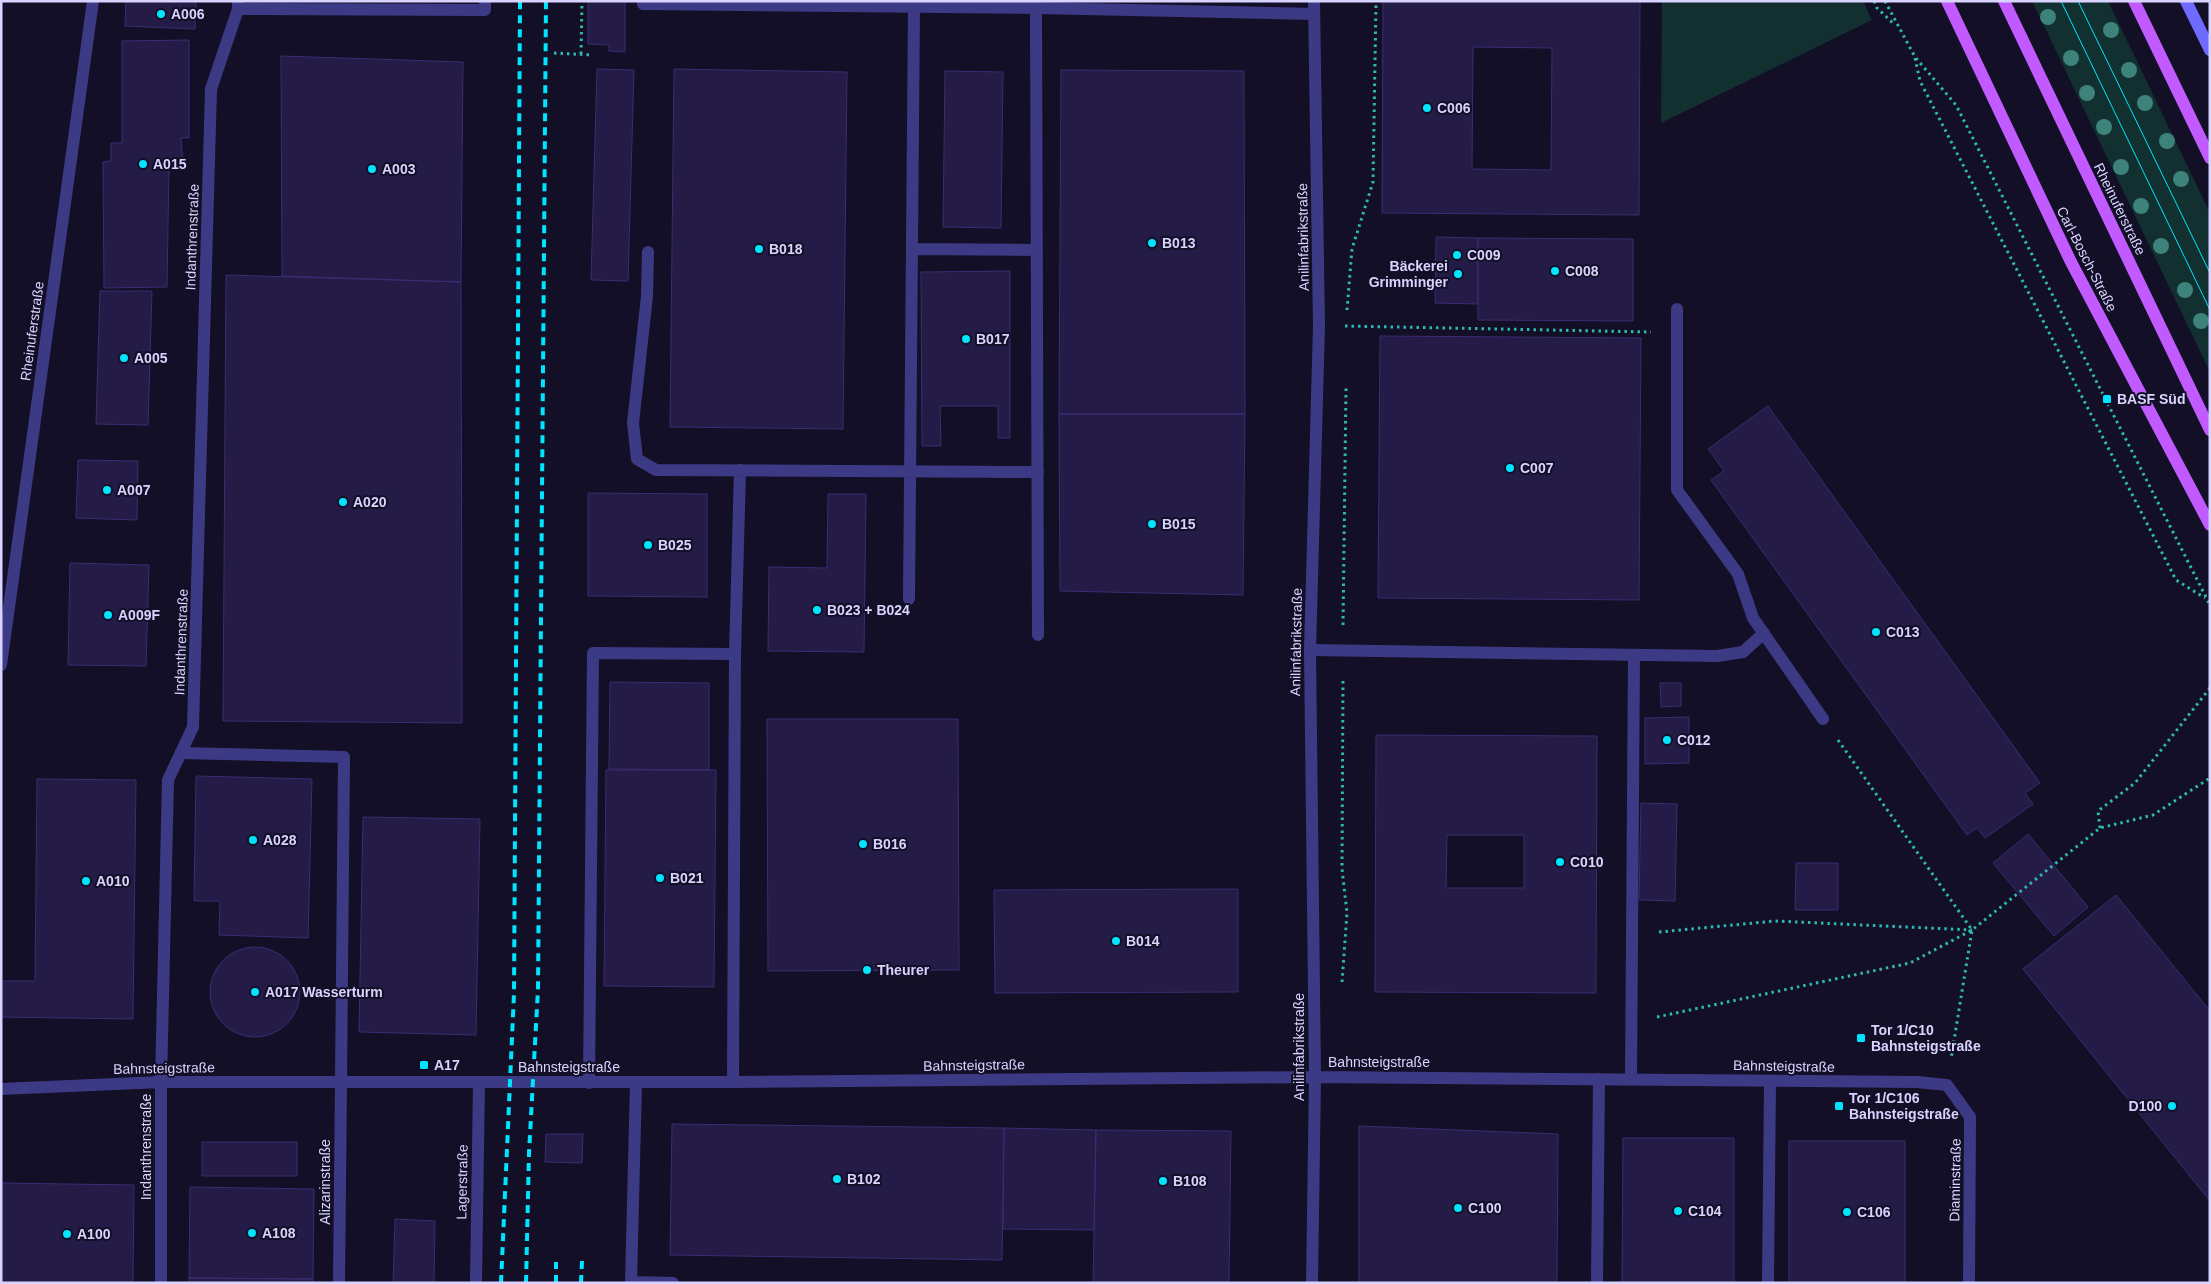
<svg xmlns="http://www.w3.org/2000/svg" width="2211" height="1284" viewBox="0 0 2211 1284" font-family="Helvetica,sans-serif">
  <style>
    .green { fill: #12302f }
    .building { fill: #241b47; stroke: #3b2d73; fill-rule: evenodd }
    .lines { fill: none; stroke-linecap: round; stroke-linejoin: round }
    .path { stroke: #2fb8b0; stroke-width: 3; stroke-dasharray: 2.5 4; stroke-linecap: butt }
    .service { stroke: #3d3a85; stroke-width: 12 }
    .minor { stroke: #3d3a85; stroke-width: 12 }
    .secondary { stroke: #6f6bff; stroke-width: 12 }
    .primary { stroke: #c25bff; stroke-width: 12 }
    .tram { stroke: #00e5ff; stroke-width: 1 }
    .rail { stroke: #00e5ff; stroke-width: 4; stroke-dasharray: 8 6; stroke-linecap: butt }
    .tree { fill: #3d827b }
    .poi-dot { fill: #00e5ff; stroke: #130f26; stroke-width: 2 }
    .labels { text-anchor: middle; stroke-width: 4; stroke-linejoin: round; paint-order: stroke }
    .poi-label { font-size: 14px; font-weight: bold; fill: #d9d4ff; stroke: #130f26; text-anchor: start }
    .street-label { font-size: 14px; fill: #d9d4ff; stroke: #130f26 }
  </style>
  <rect width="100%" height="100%" fill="#130f26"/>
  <!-- green -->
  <path class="green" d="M1662,1H1863L1872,20L1661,123Z
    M2032,1H2108L2210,213V372Z"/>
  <!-- building -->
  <path class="building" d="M126,1H196L195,29L125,26Z
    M588,1H625V52L609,51V45L588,44Z
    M1383,1H1640L1639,215L1382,213ZM1473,47L1552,48L1551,170L1472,169Z
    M189,40V138H181L183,165L169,166L167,287L104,288L103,162L111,161V143H122V41Z
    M281,56L463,62L461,282L282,276Z
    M597,69L634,70L628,281L591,280Z
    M674,69L847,72L843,429L670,427Z
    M1061,70L1244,71L1245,414H1059Z
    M945,71L1003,72L1001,228L943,227Z
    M1436,237L1478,238V304L1435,303Z
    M1478,238L1633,239V321L1478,320Z
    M1010,271V438H998V406H940L941,446H922L921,272Z
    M226,275L461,282L462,723L223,721Z
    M100,291H152L148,425L96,424Z
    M1380,336L1641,338L1639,600L1378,598Z
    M1768,406L2040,783L2025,793L2033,804L1985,838L1977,828L1967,835L1711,480L1724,471L1708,449Z
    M1059,414H1245L1243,595L1060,591Z
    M78,460L138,461L137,520L76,518Z
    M588,493L707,494V597L588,596Z
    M828,494H866L864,652L768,651L769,567L827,568Z
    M70,563L149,565L146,666L68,665Z
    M610,682L709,683V770L609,769Z
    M1660,683H1681V706L1661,707Z
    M1689,717V763L1645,764V718Z
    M767,719H958L959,970L768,971Z
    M1376,735L1597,736L1596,993L1375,992ZM1447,835H1524V888H1446Z
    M606,770H716L714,987L604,986Z
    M196,776L312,779L308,938L219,935L220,901H194Z
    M37,779L136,780L133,1019L1,1017V981H35Z
    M1641,803L1677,804L1675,901L1639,900Z
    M363,817L480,819L476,1035L359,1032Z
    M2028,834L2088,907L2054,936L1993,863Z
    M1796,863H1838V910H1795Z
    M1238,889V992L995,993L994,890Z
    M2116,895L2210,1011V1201L2023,969Z
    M210 992a45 45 0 1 1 90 0a45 45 0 1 1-90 0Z
    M672,1124L1004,1128L1002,1260L670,1255Z
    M1359,1126L1558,1134L1557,1283H1359Z
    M1004,1128L1096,1130L1094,1230L1003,1229Z
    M1096,1130L1231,1131L1229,1283H1093Z
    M546,1134H583L582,1163L545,1162Z
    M1623,1138H1734V1283H1622Z
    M1789,1141H1905V1283H1789Z
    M202,1142H297V1176H202Z
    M1,1183L134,1185L133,1283H1Z
    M190,1187L314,1189L313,1279L189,1278Z
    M395,1219L435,1221L434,1283H393Z
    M189,1278L313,1279V1283H189Z"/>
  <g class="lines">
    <!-- path -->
    <path class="path" d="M1874,1L1877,8L1894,24
      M1885,1L1915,57L1956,105L2210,605
      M554,53L592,55
      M581,54L582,1
      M1915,58L1920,81L2176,580L2205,598
      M1347,310L1352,249L1373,182L1376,1
      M1345,326L1651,332
      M1343,625L1346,387
      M1838,740L1972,930L1951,1059
      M2100,828L2098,811L2135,783L2210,688
      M1659,932L1775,921L1972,930
      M1342,982L1347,913L1342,869L1343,677
      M1657,1017L1910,963L1972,930L2100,828L2153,815L2210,778"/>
    <!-- service -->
    <path class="service" d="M1036,8L1038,635
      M913,249L1037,250
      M648,252L647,296L633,423L637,459L656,470L1038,472
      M1677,309V490L1738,574L1753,618L1823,719
      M909,599L914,6
      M1310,650L1717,656L1743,652L1764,633
      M181,753L344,757L341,1081
      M1631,1079L1634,655
      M733,1082L735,654L740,470
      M589,1083L593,653L735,654
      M1597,1283L1599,1079
      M1768,1283L1770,1081"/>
    <!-- minor -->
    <path class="minor" d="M643,1V4L1036,8L1314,14
      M238,9L485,10V1
      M1,665L93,1
      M636,1083L631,1282L673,1283
      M1,1089L161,1082H733L1315,1077L1917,1082L1947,1085L1970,1117L1969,1283
      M161,1283V1082L168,780L193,727L211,89L238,9V1
      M339,1283L341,1081
      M476,1283L479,1082
      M1312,1283L1315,1077L1310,650L1319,326L1314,1"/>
    <!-- secondary -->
    <path class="secondary" d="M2186,1L2210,50"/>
    <!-- primary -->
    <path class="primary" d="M1947,1L2071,262L2210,525
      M2004,1L2210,430
      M2134,1L2210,158"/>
    <!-- tram -->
    <path class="tram" d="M2061,1L2210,310
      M2078,1L2210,273"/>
    <!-- rail -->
    <path class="rail" d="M501,1283L514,993L520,1
      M526,1283L529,1153L538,989L546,1
      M556,1283V1262
      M581,1283L582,1261"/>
  </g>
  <!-- trees -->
  <g class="tree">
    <circle cx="2048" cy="17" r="8"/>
    <circle cx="2111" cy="30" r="8"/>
    <circle cx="2071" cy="58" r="8"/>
    <circle cx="2129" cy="70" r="8"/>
    <circle cx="2087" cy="93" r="8"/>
    <circle cx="2145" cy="103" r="8"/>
    <circle cx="2104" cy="127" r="8"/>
    <circle cx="2167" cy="141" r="8"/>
    <circle cx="2121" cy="167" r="8"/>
    <circle cx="2181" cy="179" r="8"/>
    <circle cx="2141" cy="206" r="8"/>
    <circle cx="2161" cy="246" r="8"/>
    <circle cx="2185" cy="290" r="8"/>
    <circle cx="2201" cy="321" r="8"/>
  </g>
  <!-- markers -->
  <g class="poi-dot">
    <circle cx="161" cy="14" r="5"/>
    <circle cx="1427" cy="108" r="5"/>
    <circle cx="143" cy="164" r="5"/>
    <circle cx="372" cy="169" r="5"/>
    <circle cx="1152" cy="243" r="5"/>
    <circle cx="759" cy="249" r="5"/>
    <circle cx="1457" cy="255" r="5"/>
    <circle cx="1555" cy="271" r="5"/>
    <circle cx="1458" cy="274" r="5"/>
    <circle cx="966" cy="339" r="5"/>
    <circle cx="124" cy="358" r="5"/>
    <rect x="2102" y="394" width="10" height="10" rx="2.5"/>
    <circle cx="1510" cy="468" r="5"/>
    <circle cx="107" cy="490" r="5"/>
    <circle cx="343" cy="502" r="5"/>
    <circle cx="1152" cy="524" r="5"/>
    <circle cx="648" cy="545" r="5"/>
    <circle cx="817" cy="610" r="5"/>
    <circle cx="108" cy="615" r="5"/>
    <circle cx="1876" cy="632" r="5"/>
    <circle cx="1667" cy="740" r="5"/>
    <circle cx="253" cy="840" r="5"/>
    <circle cx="863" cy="844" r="5"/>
    <circle cx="1560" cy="862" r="5"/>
    <circle cx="660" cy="878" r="5"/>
    <circle cx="86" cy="881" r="5"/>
    <circle cx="1116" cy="941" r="5"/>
    <circle cx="867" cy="970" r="5"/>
    <circle cx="255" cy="992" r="5"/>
    <rect x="1856" y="1033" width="10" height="10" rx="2.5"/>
    <rect x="419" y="1060" width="10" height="10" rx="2.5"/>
    <rect x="1834" y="1101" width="10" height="10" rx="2.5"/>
    <circle cx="2172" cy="1106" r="5"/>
    <circle cx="837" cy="1179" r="5"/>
    <circle cx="1163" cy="1181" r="5"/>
    <circle cx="1458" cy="1208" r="5"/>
    <circle cx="1678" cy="1211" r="5"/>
    <circle cx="1847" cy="1212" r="5"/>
    <circle cx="252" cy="1233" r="5"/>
    <circle cx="67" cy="1234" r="5"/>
  </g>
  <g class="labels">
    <!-- poi labels -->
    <g class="poi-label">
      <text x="171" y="19">A006</text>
      <text x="1437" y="113">C006</text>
      <text x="153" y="169">A015</text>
      <text x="382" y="174">A003</text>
      <text x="1162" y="248">B013</text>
      <text x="769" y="254">B018</text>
      <text x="1467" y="260">C009</text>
      <text x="1448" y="271" text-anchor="end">Bäckerei<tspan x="1448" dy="16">Grimminger</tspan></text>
      <text x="1565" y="276">C008</text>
      <text x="976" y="344">B017</text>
      <text x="134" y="363">A005</text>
      <text x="2117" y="404">BASF Süd</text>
      <text x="1520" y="473">C007</text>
      <text x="117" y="495">A007</text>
      <text x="353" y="507">A020</text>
      <text x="1162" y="529">B015</text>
      <text x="658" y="550">B025</text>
      <text x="827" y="615">B023 + B024</text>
      <text x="118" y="620">A009F</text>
      <text x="1886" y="637">C013</text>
      <text x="1677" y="745">C012</text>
      <text x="263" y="845">A028</text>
      <text x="873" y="849">B016</text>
      <text x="1570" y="867">C010</text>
      <text x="670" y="883">B021</text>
      <text x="96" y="886">A010</text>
      <text x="1126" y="946">B014</text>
      <text x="877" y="975">Theurer</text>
      <text x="265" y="997">A017 Wasserturm</text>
      <text x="1871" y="1035">Tor 1/C10<tspan x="1871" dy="16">Bahnsteigstraße</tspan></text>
      <text x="434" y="1070">A17</text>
      <text x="1849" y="1103">Tor 1/C106<tspan x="1849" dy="16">Bahnsteigstraße</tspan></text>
      <text x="2162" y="1111" text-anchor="end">D100</text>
      <text x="847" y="1184">B102</text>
      <text x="1173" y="1186">B108</text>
      <text x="1468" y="1213">C100</text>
      <text x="1688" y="1216">C104</text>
      <text x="1857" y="1217">C106</text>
      <text x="262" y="1238">A108</text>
      <text x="77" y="1239">A100</text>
    </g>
    <!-- street labels -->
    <g class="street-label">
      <text transform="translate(2120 209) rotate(64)" y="5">Rheinuferstraße</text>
      <text transform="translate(192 237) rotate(-88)" y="5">Indanthrenstraße</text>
      <text transform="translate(1303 237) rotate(-91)" y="5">Anilinfabrikstraße</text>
      <text transform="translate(2087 259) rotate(63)" y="5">Carl-Bosch-Straße</text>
      <text transform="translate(32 331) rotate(-82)" y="5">Rheinuferstraße</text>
      <text transform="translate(181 642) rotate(-88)" y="5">Indanthrenstraße</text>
      <text transform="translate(1296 642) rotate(-89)" y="5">Anilinfabrikstraße</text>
      <text transform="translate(1299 1047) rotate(-90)" y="5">Anilinfabrikstraße</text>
      <text x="1379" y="1067">Bahnsteigstraße</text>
      <text transform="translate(974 1065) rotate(-1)" y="5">Bahnsteigstraße</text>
      <text transform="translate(1784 1066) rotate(1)" y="5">Bahnsteigstraße</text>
      <text x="569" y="1072">Bahnsteigstraße</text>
      <text transform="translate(164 1068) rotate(-1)" y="5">Bahnsteigstraße</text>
      <text transform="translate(146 1147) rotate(-90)" y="5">Indanthrenstraße</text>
      <text transform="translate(1955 1180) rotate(-89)" y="5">Diaminstraße</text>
      <text transform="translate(325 1182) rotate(-90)" y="5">Alizarinstraße</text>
      <text transform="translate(462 1182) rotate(-89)" y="5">Lagerstraße</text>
    </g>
  </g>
  <!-- border -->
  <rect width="2211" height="1284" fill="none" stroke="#d9d4ff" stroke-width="5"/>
</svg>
